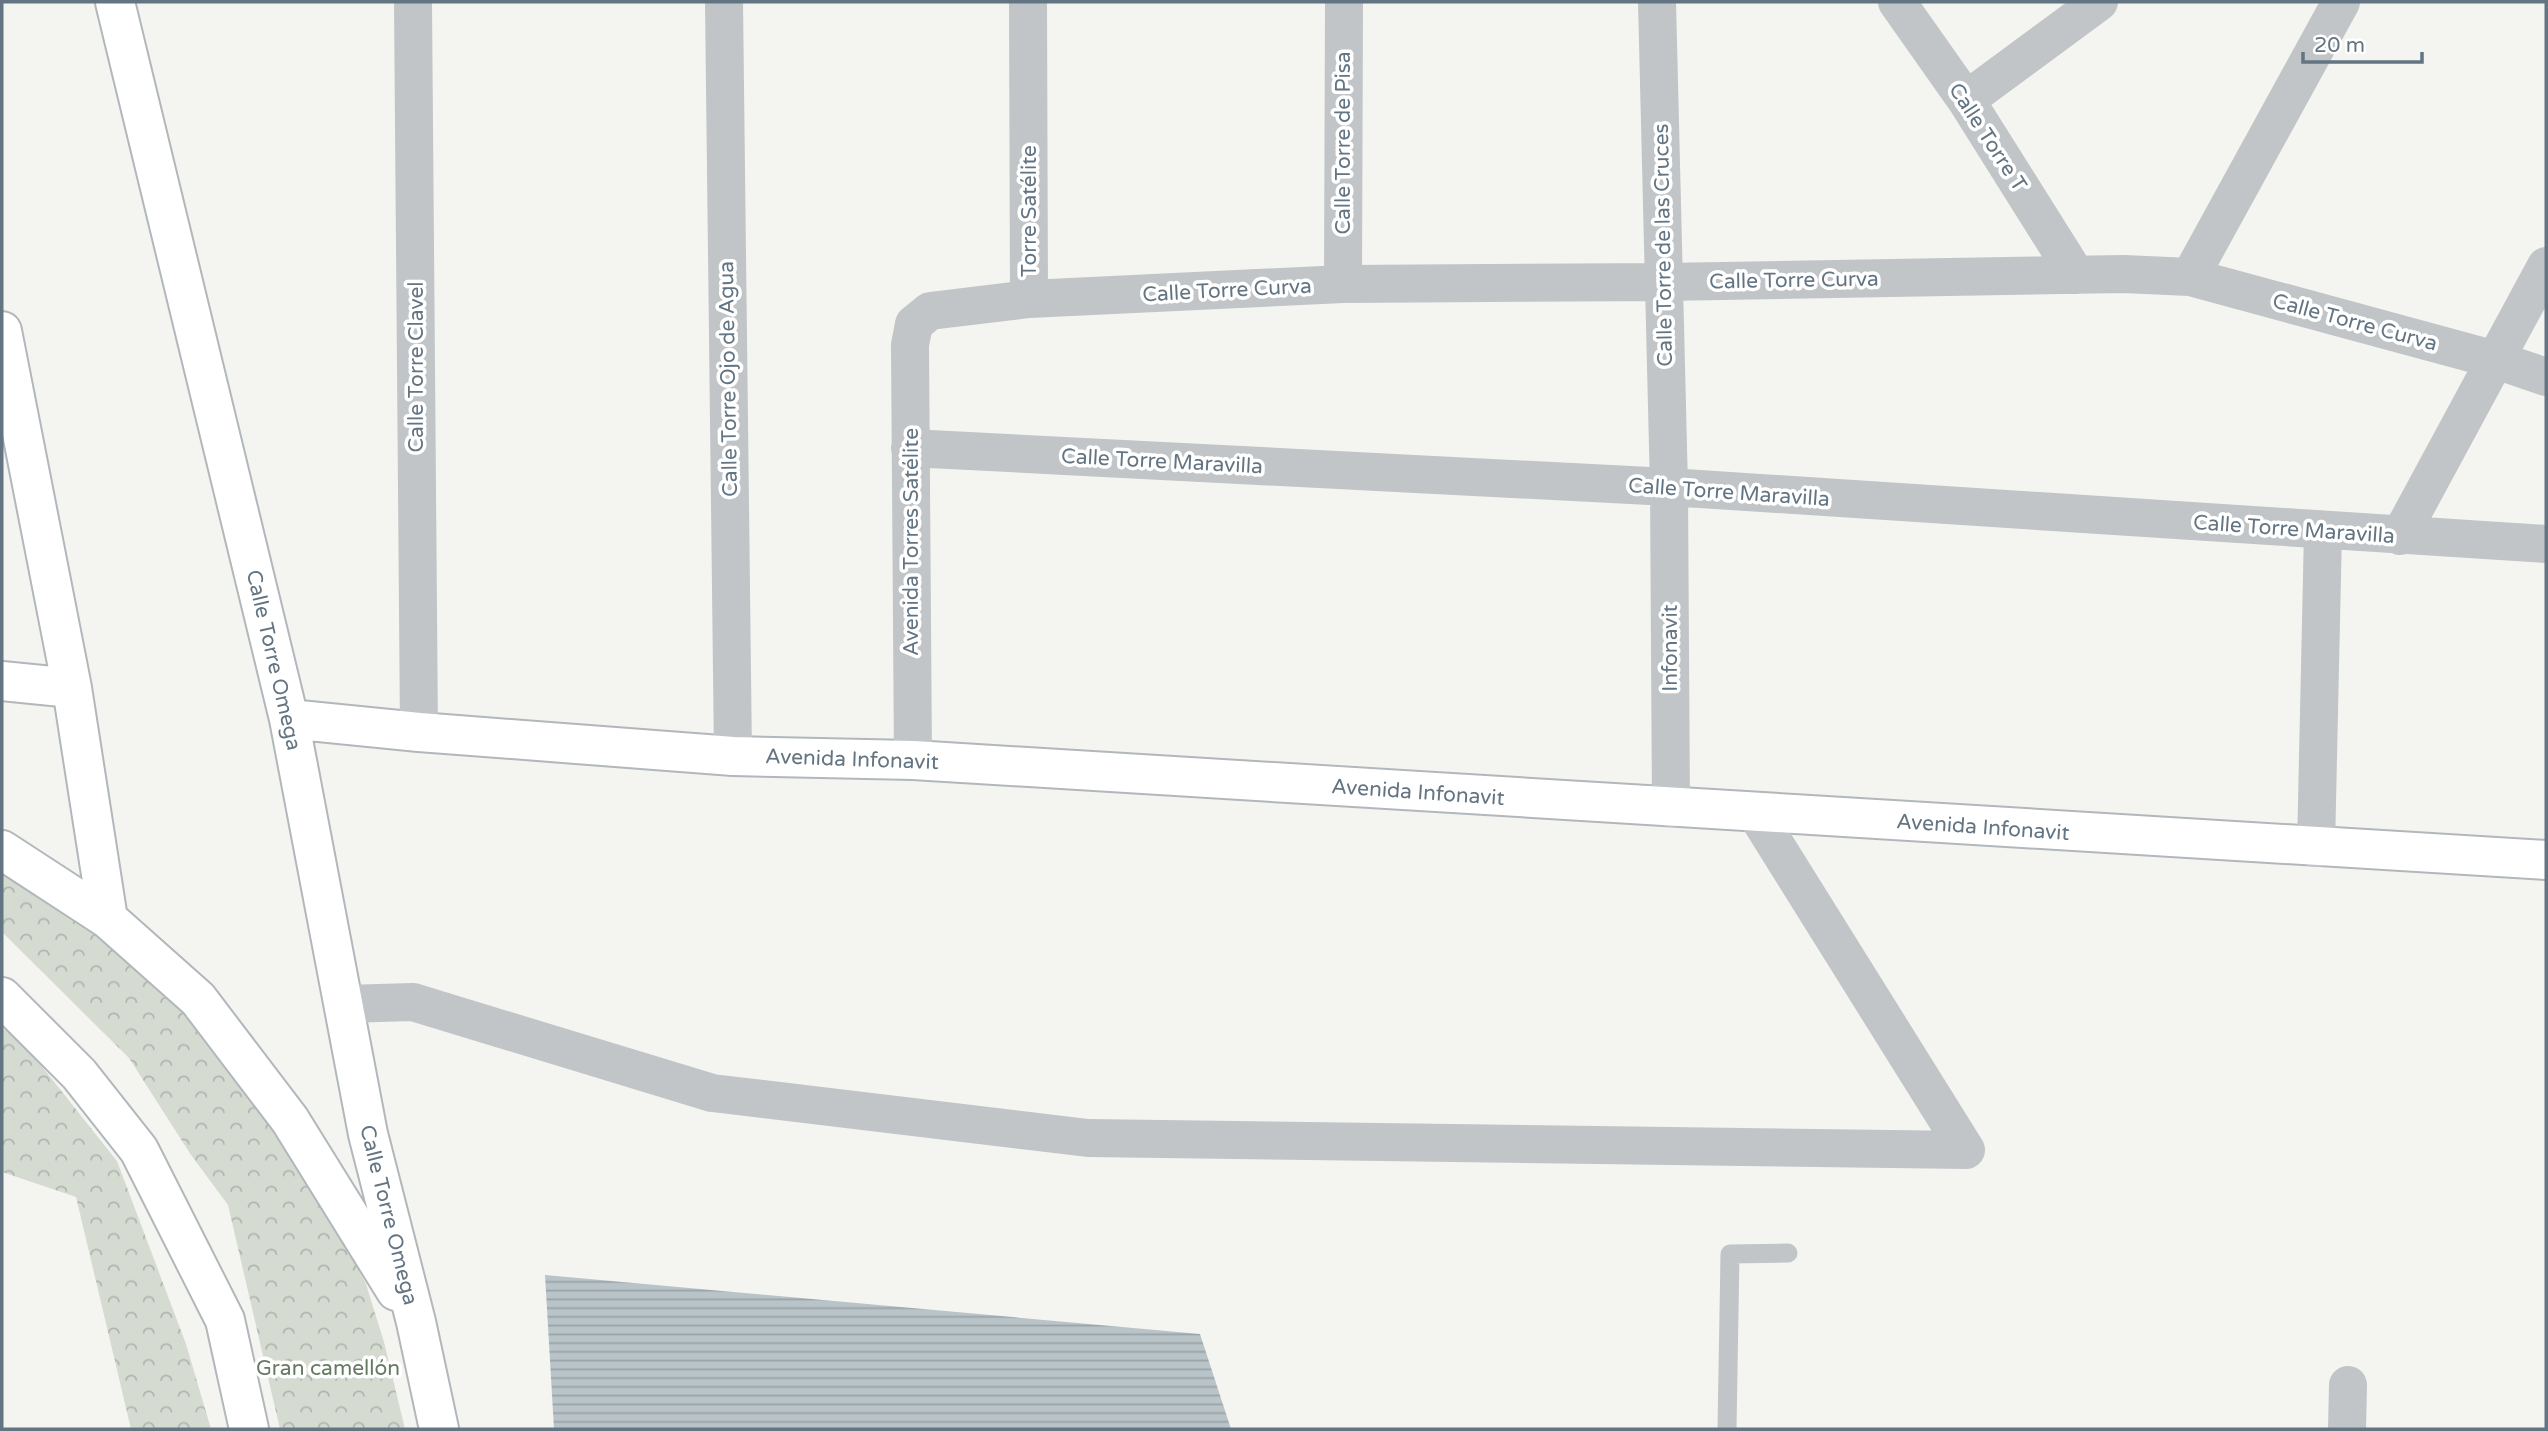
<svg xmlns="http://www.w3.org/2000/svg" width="2548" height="1431" viewBox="0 0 2548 1431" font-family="'Varela Round',sans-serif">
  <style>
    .park { fill: url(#park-crowns) }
    .water { fill: url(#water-rules) }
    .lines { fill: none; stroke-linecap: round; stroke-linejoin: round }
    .secondary-casing { stroke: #b1b7bb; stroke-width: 42 }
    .lane { stroke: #c1c5c8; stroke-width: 19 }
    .street { stroke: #c1c5c8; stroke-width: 38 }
    .secondary { stroke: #fff; stroke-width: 38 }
    .labels { text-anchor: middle; stroke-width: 7; stroke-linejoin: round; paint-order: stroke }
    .street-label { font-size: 21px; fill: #637482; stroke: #fff }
    .park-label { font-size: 21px; fill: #667962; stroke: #fff }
  </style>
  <defs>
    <pattern id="park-crowns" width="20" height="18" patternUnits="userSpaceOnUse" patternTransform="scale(1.75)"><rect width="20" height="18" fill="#d5dbd1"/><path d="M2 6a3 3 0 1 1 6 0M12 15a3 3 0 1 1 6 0" fill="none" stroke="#b0b6af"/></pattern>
    <pattern id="water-rules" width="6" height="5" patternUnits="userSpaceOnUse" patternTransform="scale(1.75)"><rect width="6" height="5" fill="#b9c4c8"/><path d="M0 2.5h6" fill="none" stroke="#9aa4a8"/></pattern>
  </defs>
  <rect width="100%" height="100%" fill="#f4f5f0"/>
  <!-- park -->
  <path class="park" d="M2,857L166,978L294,1146L366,1284L384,1342L405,1429H280L228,1205L191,1155L129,1058L2,932Z
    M2,1028L24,1044L117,1161L186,1344L211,1429H131L76,1197L2,1172Z"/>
  <!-- water -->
  <path class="water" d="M545,1275L1200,1334L1231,1429H554Z"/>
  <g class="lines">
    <defs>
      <path id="secondary" d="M115,2L289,719L368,1134L416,1322L439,1429
        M2,331L72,688L108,919
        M2,681L72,688
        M289,719L419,732L733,756L913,760L2546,860
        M2,850L108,919L198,999L290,1120L396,1291
        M2,997L79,1074L139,1150L225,1320L249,1429"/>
    </defs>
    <!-- secondary casing -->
    <use href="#secondary" class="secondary-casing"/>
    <!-- lane -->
    <path class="lane" d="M1727,1429L1730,1254L1788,1253"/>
    <!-- street -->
    <path class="street" d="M413,2L419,732
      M724,2L733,756
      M1028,2L1029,299
      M1657,2L1669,487L1671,808
      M1897,2L1966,100L2076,275
      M1966,100L2099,2
      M2190,277L2341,2
      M1343,284L1344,2
      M910,448L1669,487L2546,544
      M2400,536L2546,266
      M913,760L910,345L914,324L930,311L1029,299L1343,284L1664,282L2124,274L2190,277L2496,360L2546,377
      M1755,812L1966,1150
      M2316,848L2323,531
      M344,1004L413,1002L712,1093L1088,1138L1966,1150
      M2347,1429L2348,1385"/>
    <!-- secondary -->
    <use href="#secondary" class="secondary"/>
  </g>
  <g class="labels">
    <!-- street labels -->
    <g class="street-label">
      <text transform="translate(1988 137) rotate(57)" y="7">Calle Torre T</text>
      <text transform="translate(1343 143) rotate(-90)" y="7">Calle Torre de Pisa</text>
      <text transform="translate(1029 211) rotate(-90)" y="7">Torre Satélite</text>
      <text transform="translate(1663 245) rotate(-91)" y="7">Calle Torre de las Cruces</text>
      <text transform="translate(1794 280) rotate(-1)" y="7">Calle Torre Curva</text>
      <text transform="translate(1227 290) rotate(-3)" y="7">Calle Torre Curva</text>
      <text transform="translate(2355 322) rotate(15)" y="7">Calle Torre Curva</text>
      <text transform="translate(416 367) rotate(-90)" y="7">Calle Torre Clavel</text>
      <text transform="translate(728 379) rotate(-91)" y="7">Calle Torre Ojo de Agua</text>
      <text transform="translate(1162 461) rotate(3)" y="7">Calle Torre Maravilla</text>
      <text transform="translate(1729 492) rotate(4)" y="7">Calle Torre Maravilla</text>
      <text transform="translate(2294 529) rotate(4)" y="7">Calle Torre Maravilla</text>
      <text transform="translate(911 542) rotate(-90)" y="7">Avenida Torres Satélite</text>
      <text transform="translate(1670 648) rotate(-90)" y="7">Infonavit</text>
      <text transform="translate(274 660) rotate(77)" y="7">Calle Torre Omega</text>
      <text transform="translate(852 759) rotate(2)" y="7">Avenida Infonavit</text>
      <text transform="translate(1418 792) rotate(4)" y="7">Avenida Infonavit</text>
      <text transform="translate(1983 827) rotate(4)" y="7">Avenida Infonavit</text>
      <text transform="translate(389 1215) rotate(76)" y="7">Calle Torre Omega</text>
    </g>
    <!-- park labels -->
    <g class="park-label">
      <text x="328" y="1375">Gran camellón</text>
    </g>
  </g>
  <!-- border -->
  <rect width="2548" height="1431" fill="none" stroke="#637482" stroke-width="7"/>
  <!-- scale -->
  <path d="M2303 52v10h119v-10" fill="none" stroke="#637482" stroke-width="3.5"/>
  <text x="2314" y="52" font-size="21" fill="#637482" stroke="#ffffff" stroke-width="5" paint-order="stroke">20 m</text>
</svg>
